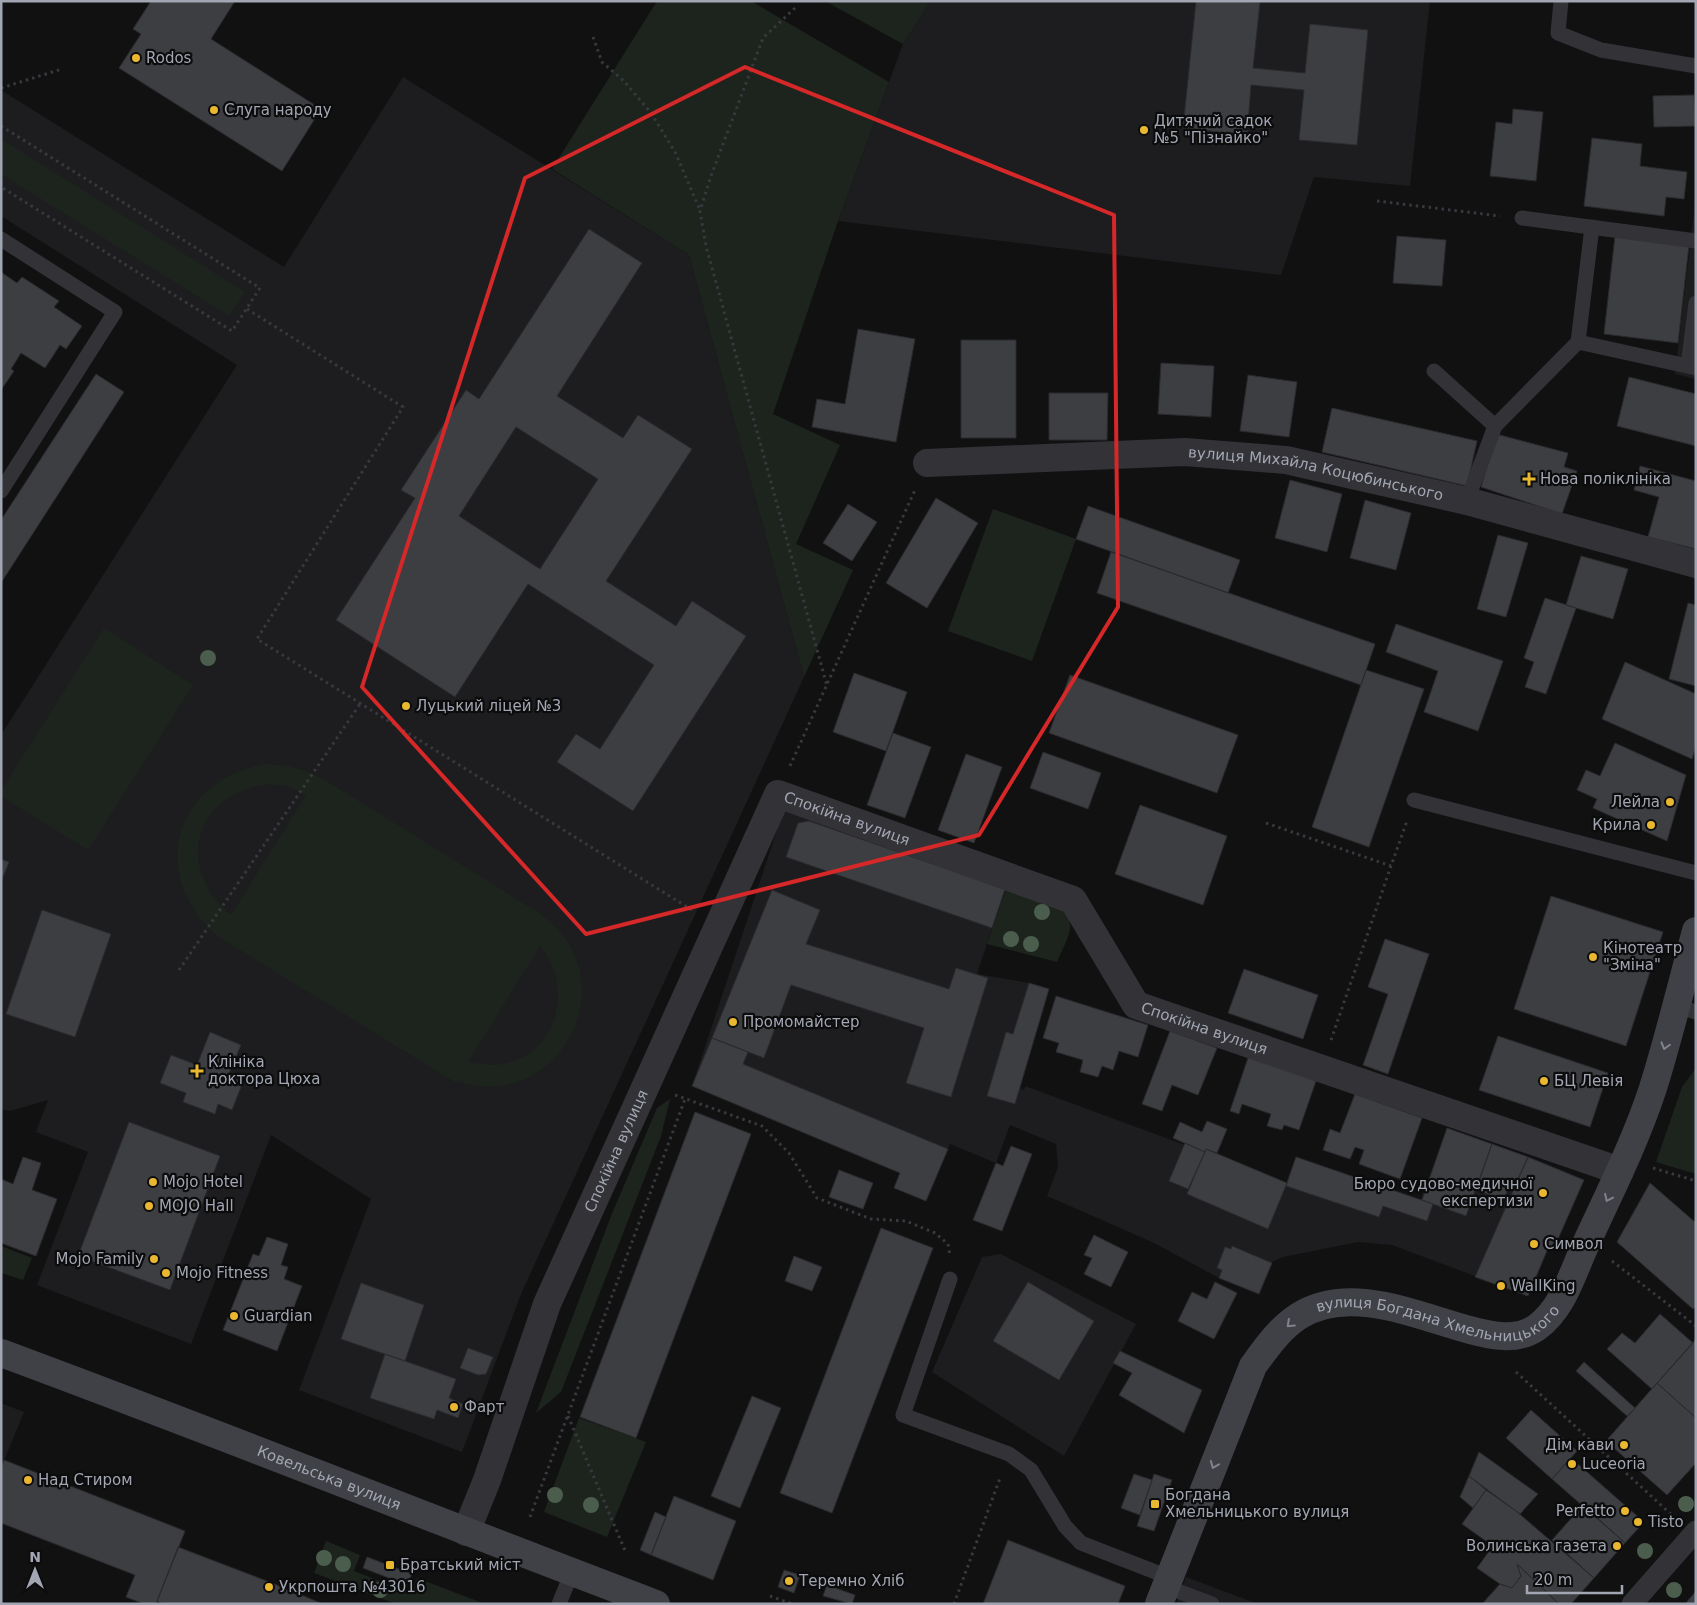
<svg xmlns="http://www.w3.org/2000/svg" width="1697" height="1605" viewBox="0 0 1697 1605" font-family="'DejaVu Sans',sans-serif">
  <style>
    .built { fill: #1d1d1f }
    .green { fill: #1d241e; fill-rule: evenodd }
    .building { fill: #3d3e42; stroke: #2b2b2e; fill-rule: evenodd }
    .lines { fill: none; stroke-linecap: round; stroke-linejoin: round }
    .path { stroke: #38393e; stroke-width: 3; stroke-dasharray: 2.5 4; stroke-linecap: butt }
    .service { stroke: #323237; stroke-width: 15 }
    .pedestrian { stroke: #323237; stroke-width: 21 }
    .minor { stroke: #323237; stroke-width: 28 }
    .secondary { stroke: #404147; stroke-width: 28 }
    .tree { fill: #4b5e4d }
    .oneway { stroke: #80838d }
    .marked { fill: none; stroke: #d62828; stroke-width: 4; stroke-linejoin: round }
    .poi-dot { fill: #eab830; stroke: #0c0c0d; stroke-width: 2 }
    .labels { text-anchor: middle; stroke-width: 4.5; stroke-linejoin: round; paint-order: stroke }
    .poi-label { font-size: 15px; fill: #a2a6b2; stroke: #0c0c0d; text-anchor: start }
    .street-label { font-size: 15px; fill: #a2a6b2; stroke: #0c0c0d }
  </style>
  <rect width="100%" height="100%" fill="#111112"/>
  <!-- built -->
  <path class="built" d="M931,1H1430L1410,186L1314,177L1281,275L838,221L903,44Z
    M403,77L689,255L804,677L521,1294L462,1452L299,1390L371,1199L271,1135L191,1344L37,1285L88,1152L36,1132L48,1100L10,1111L1,1109V735L237,365L1,216V90L284,267Z
    M1696,196V379L1675,374Z
    M784,809L1005,889L977,974L1029,983L1049,989L1020,1088L1024,1090L1025,1086L1204,1152L1206,1149L1286,1183L1296,1157L1421,1200L1447,1128L1528,1157L1584,1180L1549,1246L1528,1296L1392,1245L1358,1242L1283,1257L1272,1262L1259,1294L1219,1278L1152,1242L1047,1196L1058,1167L1056,1144L1010,1125L996,1163L950,1144L926,1201L894,1188L900,1173L692,1086Z
    M1001,1254L1136,1324L1064,1456L932,1372L982,1257Z
    M1,1403L24,1412L1,1468Z
    M1186,1577L1258,1604H1176Z"/>
  <!-- green -->
  <path class="green" d="M657,1H751L889,82L838,221L773,414L840,445L796,544L853,570L804,677L689,255L552,169Z
    M825,1H931L903,44Z
    M1,139L245,292L229,316L1,174Z
    M993,509L1076,539L1032,661L948,631Z
    M104,628L193,685L88,850L1,796V791Z
    M265,764C288,765 305,769 325,780L541,914C551,923 562,932 569,944C600,996 572,1063 517,1082C496,1090 474,1086 453,1081L219,937C147,877 172,781 265,764ZM271,784L290,787L306,795L231,915C173,867 195,791 271,784ZM540,946C574,986 559,1055 502,1064C491,1066 480,1064 468,1062Z
    M1006,889C1025,895 1074,902 1070,929C1068,940 1061,952 1057,962L987,944Z
    M1696,1068V1174L1656,1162L1682,1087Z
    M670,1099L661,1136L561,1392L536,1413L611,1216L657,1108Z
    M1,1246L32,1258L23,1280L1,1273Z
    M579,1418L646,1442L607,1537L544,1512Z
    M326,1541L360,1555L354,1571L411,1593L417,1578L485,1604H396L314,1573Z"/>
  <!-- building -->
  <path class="building" d="M151,1H235L211,39L321,109L282,171L119,68L141,34L133,29Z
    M1196,1L1260,2L1253,68L1305,73L1310,24L1368,30L1357,145L1299,140L1304,90L1251,85L1247,135L1183,128Z
    M1694,95L1695,126L1654,127L1653,96Z
    M1513,109L1543,112L1536,181L1490,176L1496,122L1512,124Z
    M1592,138L1642,144L1640,166L1687,172L1684,199L1666,197L1664,216L1584,206Z
    M589,229L642,263L557,396L623,438L638,415L692,449L606,581L676,626L692,601L746,636L633,811L557,762L576,734L600,749L654,665L528,584L455,697L336,620L415,498L401,490L466,390L479,399ZM516,427L598,479L540,569L459,516Z
    M1397,236L1446,240L1442,286L1393,283Z
    M1615,236L1689,245L1678,343L1604,334Z
    M1,272L17,283L22,277L59,301L54,307L82,326L66,349L60,345L45,368L21,353L11,369L14,371L1,390Z
    M858,329L915,339L896,442L812,427L817,399L845,404Z
    M961,340H1016V438H961Z
    M1161,363L1214,366L1211,417L1158,414Z
    M96,374L124,392L1,583V520Z
    M1248,375L1297,382L1289,437L1240,431Z
    M1629,377L1696,394V446L1617,426Z
    M1049,393H1108L1107,440H1049Z
    M1332,408L1477,441L1467,486L1322,452Z
    M1496,434L1568,453L1564,467L1577,471L1562,514L1481,487Z
    M1640,466L1696,481V549L1648,537L1659,497L1634,490Z
    M1290,480L1342,494L1327,552L1275,538Z
    M936,498L978,523L927,608L886,583Z
    M1365,500L1411,513L1396,570L1350,558Z
    M848,504L877,522L852,561L823,543Z
    M1088,506L1240,560L1228,593L1076,539Z
    M1498,535L1528,543L1506,617L1477,609Z
    M1111,552L1375,644L1361,685L1097,593Z
    M1581,556L1628,569L1613,619L1566,605Z
    M1545,598L1576,608L1546,694L1525,687L1534,662L1524,658Z
    M1688,603L1696,605V686L1669,679Z
    M1396,624L1503,661L1478,731L1424,712L1438,671L1386,652Z
    M1625,662L1696,694V746L1692,759L1602,719Z
    M1366,670L1424,689L1369,847L1312,827Z
    M854,673L907,692L886,751L833,732Z
    M1070,675L1238,735L1217,793L1049,733Z
    M893,733L931,747L905,818L867,805Z
    M1615,743L1686,775L1667,841L1593,808L1597,799L1577,790L1586,770L1600,776Z
    M1043,752L1101,773L1088,809L1030,788Z
    M966,754L1002,767L974,843L938,830Z
    M1140,805L1227,836L1203,905L1115,874Z
    M809,821L1005,889L992,928L786,857L798,823Z
    M1,859L9,862L1,882Z
    M772,890L820,910L806,944L949,989L956,968L988,978L951,1097L906,1083L924,1028L791,985L764,1058L712,1038Z
    M1551,896L1663,932L1626,1046L1514,1009Z
    M42,910L111,934L75,1037L6,1014Z
    M1385,939L1429,954L1388,1074L1363,1065L1388,994L1368,987Z
    M1244,969L1318,995L1303,1039L1228,1013Z
    M1029,983L1049,989L1015,1104L987,1096L1006,1032L1013,1034Z
    M1056,996L1148,1025L1138,1057L1119,1051L1113,1070L1102,1066L1098,1077L1080,1072L1083,1060L1056,1052L1059,1043L1043,1038Z
    M1170,1031L1217,1048L1198,1095L1172,1085L1162,1111L1142,1104Z
    M210,1032L241,1045L228,1076L243,1082L232,1110L218,1104L215,1114L183,1102L186,1093L160,1083L171,1055L197,1065Z
    M1498,1036L1608,1073L1590,1127L1479,1090Z
    M712,1038L748,1052L743,1064L948,1149L926,1201L894,1188L900,1173L692,1086Z
    M1249,1055L1317,1078L1299,1130L1284,1125L1282,1130L1267,1126L1271,1114L1242,1104L1239,1114L1230,1111Z
    M1355,1094L1422,1118L1400,1179L1359,1164L1364,1150L1355,1147L1350,1159L1323,1150L1330,1129L1340,1133Z
    M695,1112L751,1134L636,1438L580,1417Z
    M1207,1121L1227,1129L1217,1153L1206,1149L1205,1152L1173,1138L1180,1122L1202,1132Z
    M129,1122L220,1156L170,1290L78,1256Z
    M1447,1128L1492,1144L1466,1216L1422,1200Z
    M1185,1143L1205,1152L1188,1189L1169,1181Z
    M1492,1144L1528,1157L1517,1181L1511,1179L1504,1200L1476,1190Z
    M1011,1146L1032,1154L1002,1231L973,1220L996,1163L1003,1166Z
    M1206,1149L1287,1183L1268,1229L1187,1194Z
    M23,1157L41,1163L32,1190L57,1199L36,1256L1,1243V1179L13,1184Z
    M1296,1157L1433,1204L1427,1221L1383,1206L1379,1217L1286,1186Z
    M1528,1157L1584,1180L1554,1248L1549,1246L1528,1296L1475,1277Z
    M839,1170L873,1183L863,1209L829,1197Z
    M1650,1183L1696,1223V1306L1693,1309L1617,1242Z
    M881,1228L933,1248L832,1513L780,1493Z
    M1094,1235L1128,1252L1111,1287L1084,1274L1092,1258L1084,1255Z
    M267,1237L288,1244L281,1265L288,1267L284,1279L302,1286L277,1351L223,1330L253,1254L259,1256Z
    M1232,1246L1272,1263L1259,1294L1219,1278L1222,1270L1217,1268L1225,1247L1231,1249Z
    M794,1256L822,1267L812,1291L785,1281Z
    M1028,1282L1094,1321L1059,1380L993,1341Z
    M1215,1282L1237,1293L1214,1339L1178,1321L1192,1292L1207,1299Z
    M361,1283L424,1305L405,1361L341,1339Z
    M1660,1314L1693,1343L1652,1389L1607,1349L1622,1333L1635,1343Z
    M1696,1339V1418L1657,1383Z
    M468,1348L493,1357L486,1374L478,1375L460,1368Z
    M1120,1351L1202,1390L1184,1433L1119,1395L1132,1373L1113,1363Z
    M385,1354L456,1379L449,1398L463,1404L458,1418L437,1410L434,1419L370,1398Z
    M1584,1362L1635,1408L1627,1416L1576,1371Z
    M1657,1383L1696,1418V1463L1667,1495L1606,1441Z
    M752,1396L781,1408L740,1508L711,1496Z
    M1531,1410L1577,1451L1552,1479L1506,1438Z
    M1479,1452L1538,1494L1520,1514L1469,1476Z
    M1571,1458L1644,1522L1625,1543L1552,1479Z
    M4,1460L185,1531L156,1604H144L126,1597L135,1575L1,1523V1468Z
    M1134,1474L1152,1480L1140,1515L1121,1508Z
    M1154,1474L1172,1480L1154,1531L1137,1526Z
    M1469,1476L1486,1490L1473,1508L1460,1497Z
    M1486,1490L1516,1511L1594,1578L1571,1604H1559L1517,1564L1521,1576L1512,1588L1500,1584L1477,1568L1493,1546L1462,1524Z
    M674,1496L736,1521L713,1580L651,1555Z
    M1583,1505L1625,1543L1594,1578L1552,1540Z
    M655,1512L666,1517L651,1555L640,1550Z
    M1008,1540L1125,1586L1118,1604H983Z
    M178,1547L272,1583L323,1604H163L157,1601Z
    M367,1557L412,1574L407,1585L363,1568Z
    M1517,1564L1559,1604H1482L1500,1584L1512,1588L1521,1576Z
    M784,1570L800,1575L794,1593L778,1587Z
    M827,1585L855,1595L852,1604L823,1596Z
    M1696,1591V1604H1685Z"/>
  <g class="lines">
    <!-- path -->
    <path class="path" d="M795,8L763,38L711,176L700,211L706,246L827,686
      M593,37L602,62L624,81L651,113L675,152L700,210
      M1,88L62,69
      M1,126L260,288L232,331L1,187
      M1377,201L1500,216
      M247,309L403,407L257,639L692,910
      M790,766L915,490
      M1266,823L1391,866L1407,821
      M179,970L360,704
      M1331,1040L1391,866
      M675,1095L762,1126L789,1153L817,1198L871,1219L906,1221L935,1233L948,1244L950,1256
      M1653,1168L1696,1181
      M1612,1261L1696,1326
      M1516,1372L1674,1517
      M568,1416L626,1553
      M530,1517L685,1099
      M770,1596L792,1604
      M954,1604L1000,1478"/>
    <!-- service -->
    <path class="service" d="M1561,1L1558,33L1601,50L1696,66
      M1522,218L1696,241
      M1,239L115,312L1,491
      M1578,342L1592,227
      M1688,366L1696,303
      M1434,371L1495,426
      M1467,501L1495,426L1578,342L1696,368
      M1414,800L1696,873
      M1676,1006L1696,1012
      M950,1279L903,1415L1009,1454L1031,1470L1065,1526L1081,1543L1171,1578
      M1167,1587L1212,1604
      M559,1604L572,1572"/>
    <!-- pedestrian -->
    <path class="pedestrian" d="M1632,1604L1696,1531"/>
    <!-- minor -->
    <g class="minor">
      <path id="s1" d="M927,463L1185,452L1286,460L1467,501L1696,564"/>
      <path id="s2" d="M466,1532L487,1480L547,1304L778,794L1073,900L1136,1005L1620,1171"/>
    </g>
    <!-- secondary -->
    <g class="secondary">
      <path id="s3" d="M1,1353C220,1434 437,1521 656,1604"/>
      <path id="s4" d="M1159,1604L1253,1366C1266,1348 1280,1328 1299,1316C1350,1284 1417,1316 1470,1330C1492,1336 1516,1341 1536,1328C1562,1310 1572,1275 1584,1248C1608,1196 1635,1143 1653,1088C1669,1037 1682,983 1696,931"/>
    </g>
  </g>
  <!-- trees -->
  <g class="tree">
    <circle cx="208" cy="658" r="8"/>
    <circle cx="1042" cy="912" r="8"/>
    <circle cx="1011" cy="939" r="8"/>
    <circle cx="1031" cy="944" r="8"/>
    <circle cx="555" cy="1495" r="8"/>
    <circle cx="1686" cy="1504" r="8"/>
    <circle cx="591" cy="1505" r="8"/>
    <circle cx="1645" cy="1551" r="8"/>
    <circle cx="324" cy="1558" r="8"/>
    <circle cx="343" cy="1564" r="8"/>
    <circle cx="380" cy="1590" r="8"/>
    <circle cx="1674" cy="1590" r="8"/>
  </g>
  <!-- one-way arrows -->
  <defs><path id="oneway-chevron" d="M-2-3.5L2.5 0L-2 3.5" fill="none" stroke-width="1.6" stroke-linecap="round" stroke-linejoin="round" transform="scale(1.25)"/></defs>
  <g class="oneway">
    <use href="#oneway-chevron" transform="translate(1665 1046) rotate(106)"/>
    <use href="#oneway-chevron" transform="translate(1608 1198) rotate(115)"/>
    <use href="#oneway-chevron" transform="translate(1290 1324) rotate(137)"/>
    <use href="#oneway-chevron" transform="translate(1214 1465) rotate(112)"/>
  </g>
  <!-- marked area -->
  <path class="marked" d="M745,67L1114,215L1118,607L979,835L586,934L362,687L525,178Z"/>
  <!-- markers -->
  <g class="poi-dot">
    <circle cx="136" cy="58" r="5"/>
    <circle cx="214" cy="110" r="5"/>
    <circle cx="1144" cy="130" r="5"/>
    <path d="M1526.5 471.5h5v5h5v5h-5v5h-5v-5h-5v-5h5z"/>
    <circle cx="406" cy="706" r="5"/>
    <circle cx="1670" cy="802" r="5"/>
    <circle cx="1651" cy="825" r="5"/>
    <circle cx="1593" cy="957" r="5"/>
    <circle cx="733" cy="1022" r="5"/>
    <path d="M194.5 1063.5h5v5h5v5h-5v5h-5v-5h-5v-5h5z"/>
    <circle cx="1544" cy="1081" r="5"/>
    <circle cx="153" cy="1182" r="5"/>
    <circle cx="1543" cy="1193" r="5"/>
    <circle cx="149" cy="1206" r="5"/>
    <circle cx="1534" cy="1244" r="5"/>
    <circle cx="154" cy="1259" r="5"/>
    <circle cx="166" cy="1273" r="5"/>
    <circle cx="1501" cy="1286" r="5"/>
    <circle cx="234" cy="1316" r="5"/>
    <circle cx="454" cy="1407" r="5"/>
    <circle cx="1624" cy="1445" r="5"/>
    <circle cx="1572" cy="1464" r="5"/>
    <circle cx="28" cy="1480" r="5"/>
    <rect x="1150" y="1499" width="10" height="10" rx="2.5"/>
    <circle cx="1625" cy="1511" r="5"/>
    <circle cx="1638" cy="1522" r="5"/>
    <circle cx="1617" cy="1546" r="5"/>
    <rect x="385" y="1560" width="10" height="10" rx="2.5"/>
    <circle cx="789" cy="1581" r="5"/>
    <circle cx="269" cy="1587" r="5"/>
  </g>
  <g class="labels">
    <!-- poi labels -->
    <g class="poi-label">
      <text x="146" y="63">Rodos</text>
      <text x="224" y="115">Слуга народу</text>
      <text x="1154" y="126">Дитячий садок<tspan x="1154" dy="17">№5 "Пізнайко"</tspan></text>
      <text x="1540" y="484">Нова поліклініка</text>
      <text x="416" y="711">Луцький ліцей №3</text>
      <text x="1660" y="807" text-anchor="end">Лейла</text>
      <text x="1641" y="830" text-anchor="end">Крила</text>
      <text x="1603" y="953">Кінотеатр<tspan x="1603" dy="17">"Зміна"</tspan></text>
      <text x="743" y="1027">Промомайстер</text>
      <text x="208" y="1067">Клініка<tspan x="208" dy="17">доктора Цюха</tspan></text>
      <text x="1554" y="1086">БЦ Левія</text>
      <text x="163" y="1187">Mojo Hotel</text>
      <text x="1533" y="1189" text-anchor="end">Бюро судово-медичної<tspan x="1533" dy="17">експертизи</tspan></text>
      <text x="159" y="1211">MOJO Hall</text>
      <text x="1544" y="1249">Символ</text>
      <text x="144" y="1264" text-anchor="end">Mojo Family</text>
      <text x="176" y="1278">Mojo Fitness</text>
      <text x="1511" y="1291">WallKing</text>
      <text x="244" y="1321">Guardian</text>
      <text x="464" y="1412">Фарт</text>
      <text x="1614" y="1450" text-anchor="end">Дім кави</text>
      <text x="1582" y="1469">Luceoria</text>
      <text x="38" y="1485">Над Стиром</text>
      <text x="1165" y="1500">Богдана<tspan x="1165" dy="17">Хмельницького вулиця</tspan></text>
      <text x="1615" y="1516" text-anchor="end">Perfetto</text>
      <text x="1648" y="1527">Tisto</text>
      <text x="1607" y="1551" text-anchor="end">Волинська газета</text>
      <text x="400" y="1570">Братський міст</text>
      <text x="799" y="1586">Теремно Хліб</text>
      <text x="279" y="1592">Укрпошта №43016</text>
    </g>
    <!-- street labels -->
    <g class="street-label">
      <text dy="5" stroke="none"><textPath href="#s1" startOffset="391">вулиця Михайла Коцюбинського</textPath></text>
      <text dy="5" stroke="none"><textPath href="#s2" startOffset="875">Спокійна вулиця</textPath></text>
      <text dy="5" stroke="none"><textPath href="#s2" startOffset="1310">Спокійна вулиця</textPath></text>
      <text dy="5" stroke="none"><textPath href="#s2" startOffset="410">Спокійна вулиця</textPath></text>
      <text dy="5" stroke="none"><textPath href="#s4" startOffset="471">вулиця Богдана Хмельницького</textPath></text>
      <text dy="5" stroke="none"><textPath href="#s3" startOffset="351">Ковельська вулиця</textPath></text>
    </g>
  </g>
  <!-- border -->
  <rect width="1697" height="1605" fill="none" stroke="#a2a6b2" stroke-width="5"/>
  <!-- north arrow -->
  <g transform="translate(35 1570)" stroke="#0c0c0d" stroke-width="4" paint-order="stroke">
  <path d="M0-4L9 19L0 12L-9 19Z" fill="#a2a6b2"/>
  <text y="-8" font-size="14" font-weight="bold" text-anchor="middle" fill="#a2a6b2">N</text>
  </g>
  <!-- scale -->
  <path d="M1527 1585v8h95v-8" fill="none" stroke="#a2a6b2" stroke-width="2.5"/>
  <text x="1534" y="1585" font-size="15" fill="#a2a6b2" stroke="#0c0c0d" stroke-width="4" paint-order="stroke">20 m</text>
</svg>
